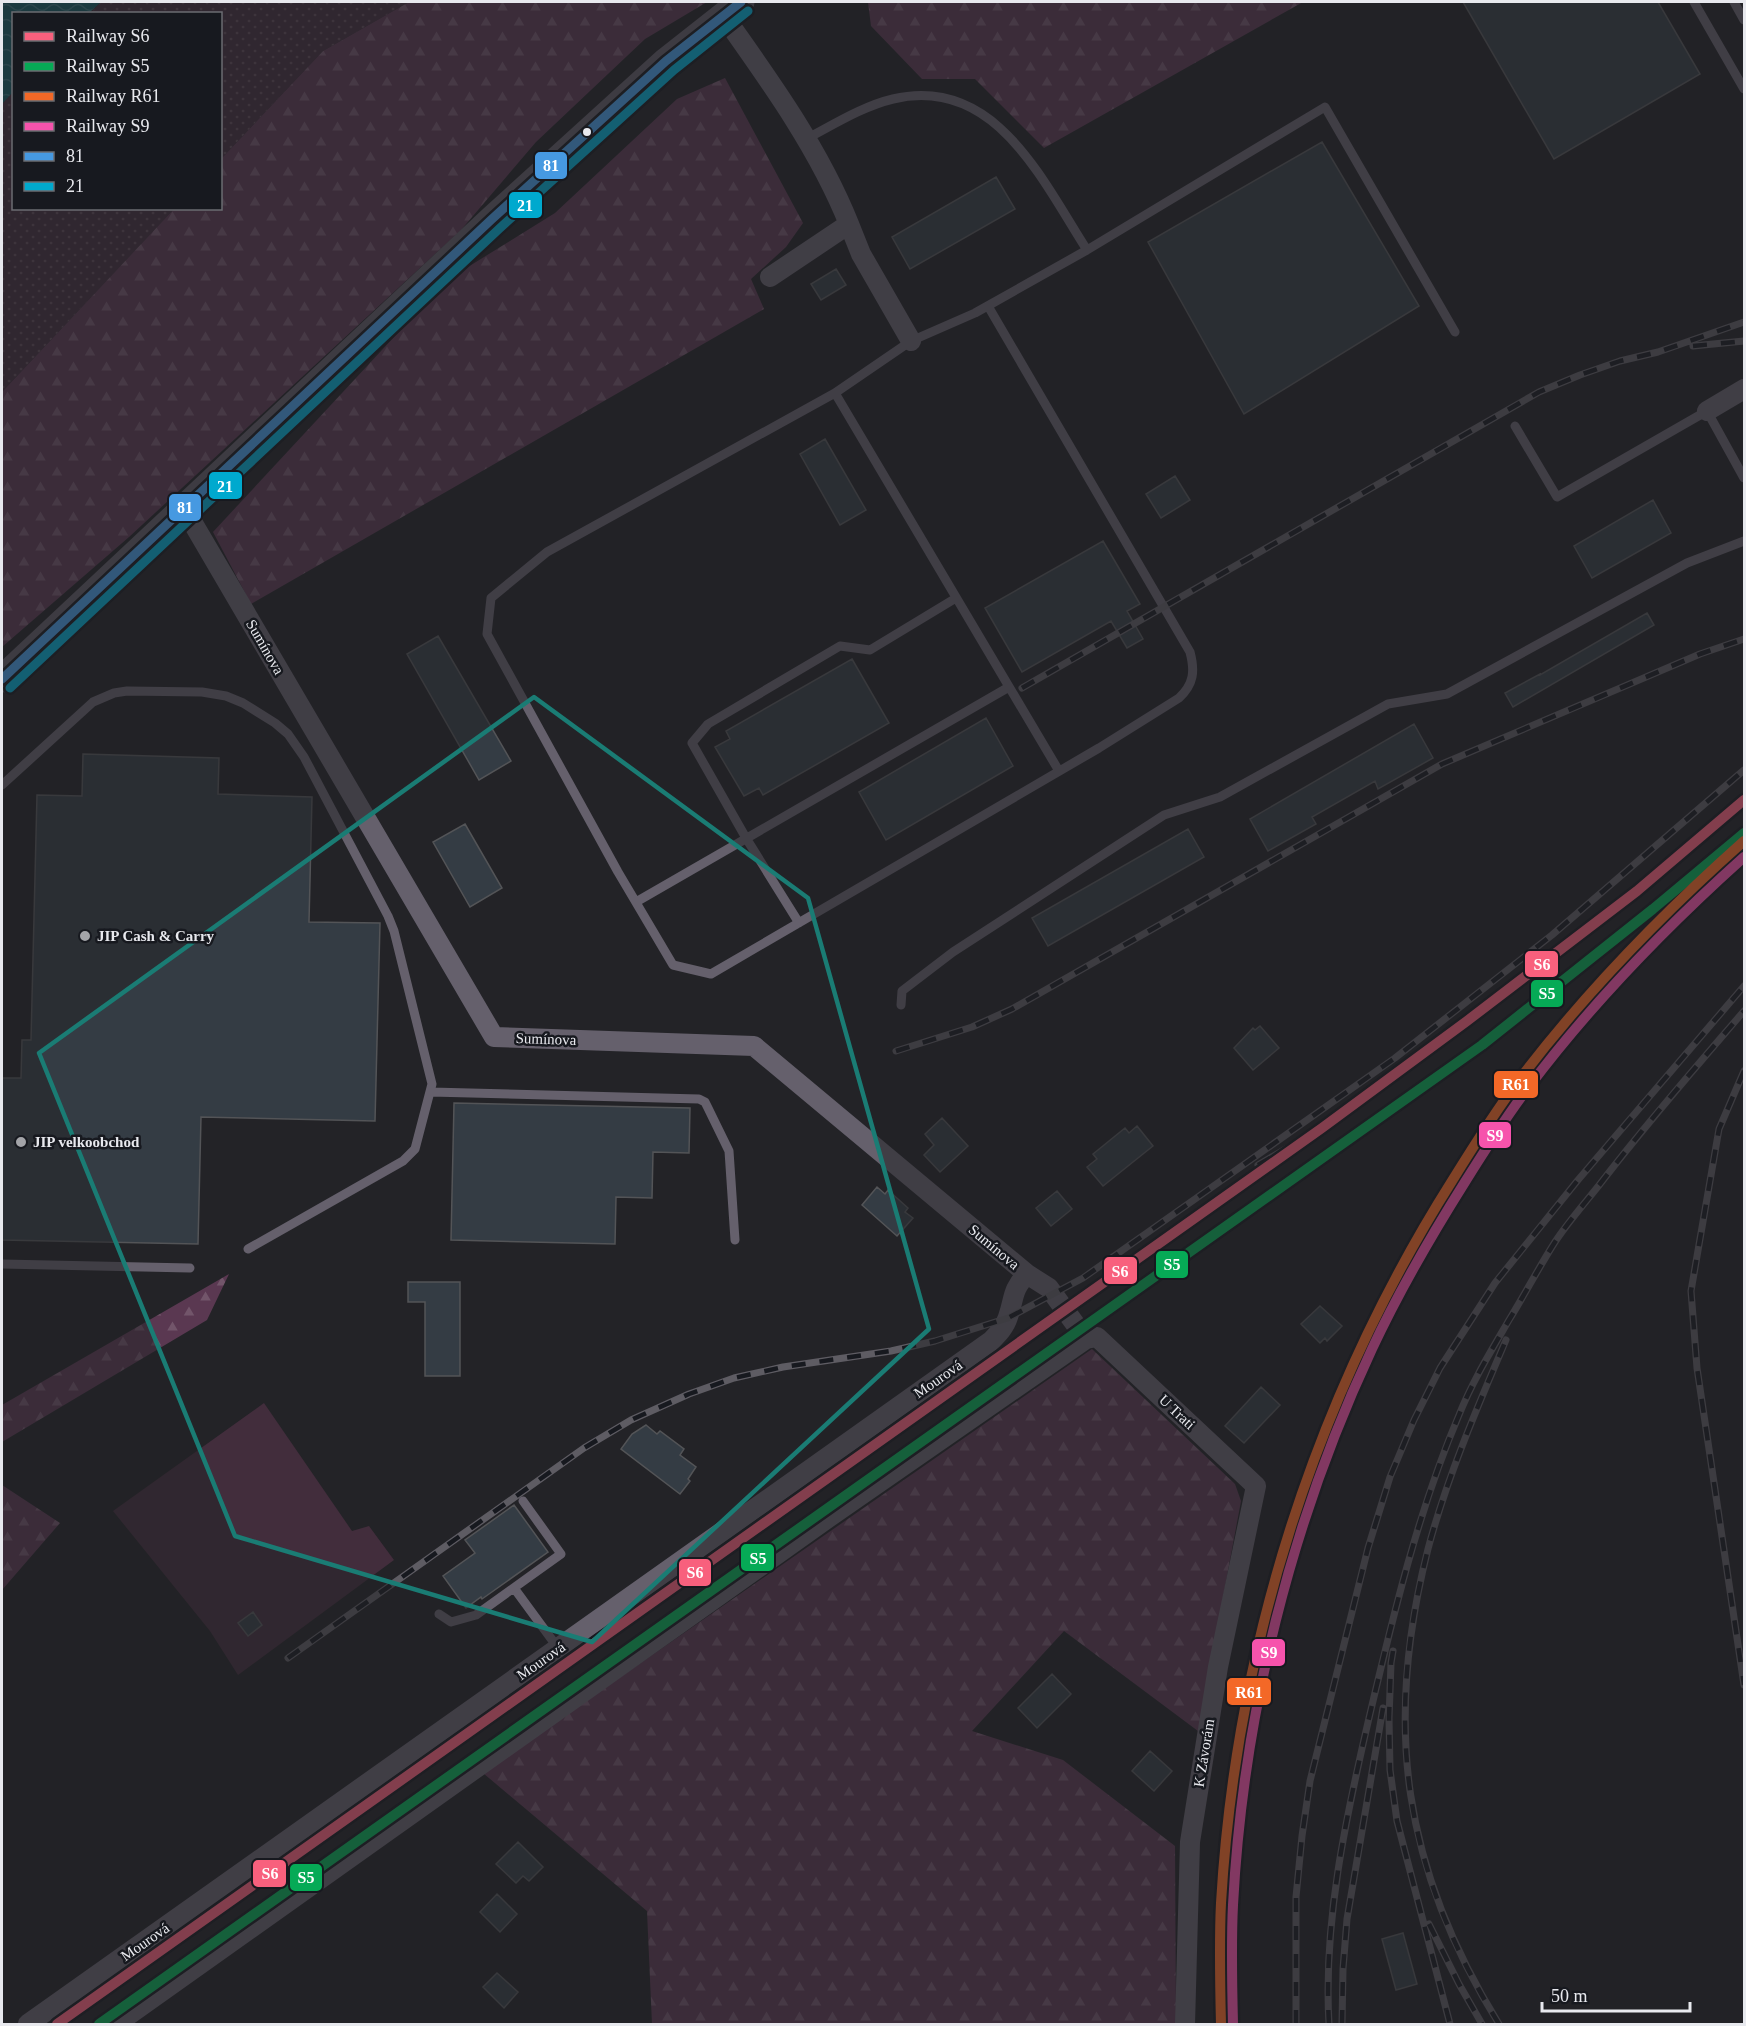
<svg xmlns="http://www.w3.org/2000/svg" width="1746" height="2026" viewBox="0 0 1746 2026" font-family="Georgia,serif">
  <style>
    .grass { fill: url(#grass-dots) }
    .forest { fill: url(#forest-firs) }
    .garden { fill: #422d3c }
    .water { fill: url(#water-waves) }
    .building { fill: #343c44; stroke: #535457; stroke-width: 1.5 }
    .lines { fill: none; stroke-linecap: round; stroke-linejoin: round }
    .service { stroke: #65606c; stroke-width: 9 }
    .minor { stroke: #65606c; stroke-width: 20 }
    .secondary { stroke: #5e5a64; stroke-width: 27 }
    .rail-casing { stroke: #5e5c63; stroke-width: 7 }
    .rail { stroke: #17191f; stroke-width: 4.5; stroke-dasharray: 14; stroke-linecap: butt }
    .bus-1-casing { stroke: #17191f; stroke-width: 14 }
    .bus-2-casing { stroke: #17191f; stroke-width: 14 }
    .bus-1 { stroke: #4699e1; stroke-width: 9 }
    .bus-2 { stroke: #00a9ce; stroke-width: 9 }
    .rail-1-casing { stroke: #17191f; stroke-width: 15 }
    .rail-2-casing { stroke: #17191f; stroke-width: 15 }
    .rail-3-casing { stroke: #17191f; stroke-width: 15 }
    .rail-4-casing { stroke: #17191f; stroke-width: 15 }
    .rail-1 { stroke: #f8607d; stroke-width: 10 }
    .rail-2 { stroke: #06aa56; stroke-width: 10 }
    .rail-3 { stroke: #f36827; stroke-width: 10 }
    .rail-4 { stroke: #f653ac; stroke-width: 10 }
    .marked { fill: none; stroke: #1a7c74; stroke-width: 4.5; stroke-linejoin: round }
    .bus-dot { fill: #e8e9ee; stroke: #17191f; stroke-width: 2 }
    .poi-dot { fill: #a3a4a8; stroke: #17191f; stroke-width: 2 }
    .labels { text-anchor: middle; stroke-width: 5; stroke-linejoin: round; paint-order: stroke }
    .street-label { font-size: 15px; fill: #e8e9ee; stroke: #17191f }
    .poi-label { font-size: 15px; font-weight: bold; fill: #e8e9ee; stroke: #17191f; text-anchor: start }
    .line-badge { stroke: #17191f; stroke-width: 2 }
    .badge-label { font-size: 16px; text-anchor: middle; font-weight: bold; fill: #fff }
  </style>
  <defs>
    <pattern id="grass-dots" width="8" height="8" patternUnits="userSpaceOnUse" patternTransform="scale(1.5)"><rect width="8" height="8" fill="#422d3c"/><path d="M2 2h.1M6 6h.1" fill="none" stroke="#5d4b58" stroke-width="1.8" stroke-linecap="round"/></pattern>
    <pattern id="forest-firs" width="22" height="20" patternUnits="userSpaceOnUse" patternTransform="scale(1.5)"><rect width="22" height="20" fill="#5a3851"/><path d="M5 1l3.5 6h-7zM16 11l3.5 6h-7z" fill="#72556a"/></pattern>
    <pattern id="water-waves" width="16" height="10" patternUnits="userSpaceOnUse" patternTransform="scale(1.5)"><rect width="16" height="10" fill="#155761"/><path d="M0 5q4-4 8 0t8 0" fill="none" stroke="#376f78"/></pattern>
  </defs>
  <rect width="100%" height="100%" fill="#232327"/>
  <!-- grass -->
  <path class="grass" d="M101,2H409L323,51L221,159L220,14H89Z
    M13,92L14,208L174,209L2,392V104Z"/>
  <!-- forest -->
  <path class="forest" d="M409,2H707L645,39L536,142L461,230L129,537L2,647V392L174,209L220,208L221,159L323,51Z
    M868,2H1303L1044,148L975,79H922L871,26Z
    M725,78L803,223L786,247L751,279L764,309L251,604L213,532L447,280L555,213L677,99Z
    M229,1274L207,1320L2,1442V1405Z
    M1092,1349L1235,1484L1241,1501L1198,1731L1064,1631L972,1731L1063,1760L1175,1846L1176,2024H652L647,1911L483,1773Z
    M2,1485L60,1523L2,1590Z"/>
  <!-- garden -->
  <path class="garden" d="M264,1403L352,1531L369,1526L394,1560L238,1675L210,1631L113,1511Z"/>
  <!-- water -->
  <path class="water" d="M2,2H101L89,13L14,14L13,92L2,104Z"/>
  <!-- building -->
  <path class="building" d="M1463,2H1658L1700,74L1554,159Z
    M1322,142L1419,306L1244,414L1148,242Z
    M996,177L1015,209L910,269L892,237Z
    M836,269L846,285L821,300L811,284Z
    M825,439L866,510L840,525L800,454Z
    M1175,476L1190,500L1161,518L1146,494Z
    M1653,500L1671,533L1592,578L1574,546Z
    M1103,541L1140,604L1127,611L1143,639L1127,648L1111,621L1022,672L985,608Z
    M1647,613L1654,625L1513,707L1505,693L1540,674V675Z
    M438,636L511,761L479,780L407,654Z
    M852,659L889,723L763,795L759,788L744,796L715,747L730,739L726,731Z
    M986,718L1013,766L886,840L859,792Z
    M1414,724L1433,758L1378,789L1375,781L1312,817L1316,824L1268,851L1250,819Z
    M83,754L219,758L218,794L312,797L309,922L380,923L375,1121L201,1117L198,1244L2,1240V1078H21L22,1040H31L37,795L82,796Z
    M465,824L502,888L470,907L433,842Z
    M1188,829L1204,857L1048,946L1032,918Z
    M1260,1026L1279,1048L1253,1070L1234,1048L1253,1028L1255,1030Z
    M454,1103L690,1108L689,1153L653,1152L652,1198L616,1197L615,1244L451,1240Z
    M942,1118L968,1146L940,1172L924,1155L934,1145L925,1134Z
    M1137,1126L1153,1146L1103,1186L1087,1167L1097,1159L1093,1154L1125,1128L1129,1133Z
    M877,1187L885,1194L888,1190L908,1208L905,1212L913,1218L897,1236L862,1205Z
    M1057,1191L1072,1209L1051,1226L1036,1208Z
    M408,1282H460V1376H425V1302H408Z
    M1320,1306L1342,1326L1327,1341L1325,1338L1320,1343L1301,1324Z
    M1261,1387L1280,1405L1244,1443L1225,1426Z
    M646,1425L657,1434L660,1431L684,1449L680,1455L696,1467L688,1479L690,1481L680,1494L621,1449L632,1434Z
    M514,1505L548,1552L482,1599L481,1597L466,1608L443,1576L475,1553L465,1540Z
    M253,1612L262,1625L248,1636L238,1623Z
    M1052,1674L1071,1694L1037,1728L1018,1708Z
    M1150,1751L1172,1771L1154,1791L1132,1771Z
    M518,1842L543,1867L529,1881L523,1876L516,1883L496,1864Z
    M497,1894L517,1914L500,1932L480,1912Z
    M1403,1933L1417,1984L1396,1990L1382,1939Z
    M497,1973L518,1992L504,2008L483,1987Z"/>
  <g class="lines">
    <!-- service -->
    <path class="service" d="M1694,2L1744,89
      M1734,2L1744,20
      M806,139C833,125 863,106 893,99C995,75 1042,180 1087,250
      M988,306L1190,652C1195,671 1194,684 1179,698L1099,748L711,974L673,965L618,872L487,634L491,598L547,552L835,393L911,341L975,313L1087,250L1325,107L1455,332
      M835,393L1059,771
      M1515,426L1557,497L1707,411L1744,478
      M2,785L93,702L114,693L127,691L202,692L226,696L243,703L275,723L288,734L304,757L388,916L394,931L432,1084L415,1149L403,1161L248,1249
      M636,902L1009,687
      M799,923L746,838L692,743L708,724L840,646L870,650L956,598
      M901,1005L902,991L953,952L1164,815L1220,797L1388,704L1447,694L1687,563L1744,541
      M431,1092L699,1099L705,1102L708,1108L729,1151L735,1240
      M2,1264L190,1268
      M514,1588L558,1648
      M439,1614L451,1622L476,1615L561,1554L523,1501"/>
    <!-- minor -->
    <path class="minor" d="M723,15C770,81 819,149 849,224
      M770,277L849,224L861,254L911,341
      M1707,411L1744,389
      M184,508L494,1037L754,1046L1027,1274L1049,1288L1086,1339L1097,1337L1256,1486L1218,1667L1190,1842L1185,2024
      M28,2024L991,1341C998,1334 1005,1327 1008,1317C1015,1297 1011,1291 1027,1274
      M116,2024L835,1513L1086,1339"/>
    <!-- secondary -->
    <path class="secondary" d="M2,679L492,219L666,61L741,2"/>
    <defs>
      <path id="rail" d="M1693,346L1744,341
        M1022,688L1539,392L1580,375L1620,361L1658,352L1744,322
        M896,1051L972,1027L1012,1009L1442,764L1700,654L1744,639
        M1744,1071L1719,1129L1691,1291L1697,1368L1744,1685
        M1258,1165L1322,1128
        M1393,1651L1391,1663L1389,1718L1390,1770L1397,1821L1450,2024
        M288,1658L584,1448L631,1420L689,1394L734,1378L783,1367L891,1351L935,1341L1008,1318L1083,1278L1395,1058L1552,935L1744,770
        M1429,1924L1459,1984L1482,2024
        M1296,2024V1897L1302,1836L1310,1781L1368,1548L1390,1477L1414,1420L1440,1368L1495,1283L1578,1180L1744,986
        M1329,2024C1323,1922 1346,1817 1369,1718C1393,1616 1418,1511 1459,1415C1472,1382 1491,1351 1509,1320C1525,1294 1539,1267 1555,1242C1568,1222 1585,1203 1600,1184C1646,1124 1695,1068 1744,1011
        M1342,2024L1343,1969L1347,1919L1383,1708
        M1499,2024C1403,1869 1383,1726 1428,1549C1447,1477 1477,1408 1506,1340"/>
    </defs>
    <!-- rail casing -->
    <use href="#rail" class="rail-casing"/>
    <!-- rail -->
    <use href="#rail" class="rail"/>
    <defs>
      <path id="bus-1" d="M2,679L492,219L666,61L741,2"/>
      <path id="bus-2" d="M10,688L500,228L674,70L748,11"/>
    </defs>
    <!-- bus-1 casing -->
    <use href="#bus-1" class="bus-1-casing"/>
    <!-- bus-2 casing -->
    <use href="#bus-2" class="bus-2-casing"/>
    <!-- bus-1 -->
    <use href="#bus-1" class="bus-1"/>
    <!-- bus-2 -->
    <use href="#bus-2" class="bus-2"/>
    <defs>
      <path id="rail-1" d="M57,2024L1322,1128L1467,1021L1637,891L1744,800"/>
      <path id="rail-2" d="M99,2024L1482,1045L1653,909L1744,833"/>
      <path id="rail-3" d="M1221,2024C1220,1984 1219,1943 1221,1903C1236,1647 1315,1398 1452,1181C1473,1147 1494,1113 1519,1080C1585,993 1662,914 1744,841"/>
      <path id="rail-4" d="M1233,2024C1232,1984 1231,1944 1233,1905C1243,1714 1291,1522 1372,1349C1399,1291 1431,1236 1465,1182C1485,1150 1505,1118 1528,1088C1591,1004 1666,927 1744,857"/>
    </defs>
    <!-- rail-1 casing -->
    <use href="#rail-1" class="rail-1-casing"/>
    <!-- rail-2 casing -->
    <use href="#rail-2" class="rail-2-casing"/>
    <!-- rail-3 casing -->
    <use href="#rail-3" class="rail-3-casing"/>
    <!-- rail-4 casing -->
    <use href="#rail-4" class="rail-4-casing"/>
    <!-- rail-1 -->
    <use href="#rail-1" class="rail-1"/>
    <!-- rail-2 -->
    <use href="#rail-2" class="rail-2"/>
    <!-- rail-3 -->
    <use href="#rail-3" class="rail-3"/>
    <!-- rail-4 -->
    <use href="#rail-4" class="rail-4"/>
  </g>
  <!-- marked area -->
  <path d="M0 0H1746V2026H0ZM534,697L808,898L929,1329L592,1642L235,1536L39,1053Z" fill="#232327" fill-opacity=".55" fill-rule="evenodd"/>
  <path class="marked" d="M534,697L808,898L929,1329L592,1642L235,1536L39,1053Z"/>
  <!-- markers -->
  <circle class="bus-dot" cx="587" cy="132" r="5"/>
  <g class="poi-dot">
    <circle cx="85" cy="936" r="6"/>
    <circle cx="21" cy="1142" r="6"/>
  </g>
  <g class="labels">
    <!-- street labels -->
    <g class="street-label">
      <text transform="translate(265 647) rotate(60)" y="5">Sumínova</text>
      <text transform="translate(546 1039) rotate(2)" y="5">Sumínova</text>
      <text transform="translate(994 1247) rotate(40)" y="5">Sumínova</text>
      <text transform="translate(938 1379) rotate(-35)" y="5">Mourová</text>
      <text transform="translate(1177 1412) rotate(43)" y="5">U Trati</text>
      <text transform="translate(541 1661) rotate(-35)" y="5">Mourová</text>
      <text transform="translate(1204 1753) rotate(-81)" y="5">K Závorám</text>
      <text transform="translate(145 1942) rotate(-35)" y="5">Mourová</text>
    </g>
    <!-- poi labels -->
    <g class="poi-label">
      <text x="97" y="941">JIP Cash &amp; Carry</text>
      <text x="33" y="1147">JIP velkoobchod</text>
    </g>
  </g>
  <g class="line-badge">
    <rect x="534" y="151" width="34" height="29" rx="6" fill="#4699e1"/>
    <rect x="508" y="191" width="35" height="28" rx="6" fill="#00a9ce"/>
    <rect x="208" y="471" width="35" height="29" rx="6" fill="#00a9ce"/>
    <rect x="168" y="493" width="34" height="29" rx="6" fill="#4699e1"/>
    <rect x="1524" y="950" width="35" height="28" rx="6" fill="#f8607d"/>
    <rect x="1530" y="979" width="34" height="29" rx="6" fill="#06aa56"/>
    <rect x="1493" y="1070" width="46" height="29" rx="6" fill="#f36827"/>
    <rect x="1478" y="1121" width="34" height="28" rx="6" fill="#f653ac"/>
    <rect x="1155" y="1250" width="34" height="29" rx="6" fill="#06aa56"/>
    <rect x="1103" y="1256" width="35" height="29" rx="6" fill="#f8607d"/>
    <rect x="740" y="1543" width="35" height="29" rx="6" fill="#06aa56"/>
    <rect x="678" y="1558" width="34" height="29" rx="6" fill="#f8607d"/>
    <rect x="1251" y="1638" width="35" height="29" rx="6" fill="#f653ac"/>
    <rect x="1226" y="1677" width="46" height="29" rx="6" fill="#f36827"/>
    <rect x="252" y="1859" width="35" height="29" rx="6" fill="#f8607d"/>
    <rect x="289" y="1863" width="34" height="29" rx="6" fill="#06aa56"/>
  </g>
  <g class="badge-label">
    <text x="551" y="171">81</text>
    <text x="525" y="211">21</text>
    <text x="225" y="492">21</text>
    <text x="185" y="513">81</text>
    <text x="1542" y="970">S6</text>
    <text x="1547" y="999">S5</text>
    <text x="1516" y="1090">R61</text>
    <text x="1495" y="1141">S9</text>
    <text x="1172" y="1270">S5</text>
    <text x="1120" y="1277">S6</text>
    <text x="758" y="1564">S5</text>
    <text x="695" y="1578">S6</text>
    <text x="1269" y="1658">S9</text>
    <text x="1249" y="1698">R61</text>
    <text x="270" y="1879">S6</text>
    <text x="306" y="1883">S5</text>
  </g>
  <!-- border -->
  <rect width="1746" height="2026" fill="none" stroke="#e8e9ee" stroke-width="6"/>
  <!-- legend -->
  <rect x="12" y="12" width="210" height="198" fill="#17191f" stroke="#6b6c72" stroke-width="1.5"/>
  <rect x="24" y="32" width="30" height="9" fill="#f8607d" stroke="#6b6c72" stroke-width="1.5"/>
  <text x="66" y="42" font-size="18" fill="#e8e9ee">Railway S6</text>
  <rect x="24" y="62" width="30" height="9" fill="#06aa56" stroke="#6b6c72" stroke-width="1.5"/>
  <text x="66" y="72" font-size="18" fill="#e8e9ee">Railway S5</text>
  <rect x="24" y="92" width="30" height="9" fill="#f36827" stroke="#6b6c72" stroke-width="1.5"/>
  <text x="66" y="102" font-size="18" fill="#e8e9ee">Railway R61</text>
  <rect x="24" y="122" width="30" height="9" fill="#f653ac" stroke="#6b6c72" stroke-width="1.5"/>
  <text x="66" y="132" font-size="18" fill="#e8e9ee">Railway S9</text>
  <rect x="24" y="152" width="30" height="9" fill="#4699e1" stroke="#6b6c72" stroke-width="1.5"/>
  <text x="66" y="162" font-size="18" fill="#e8e9ee">81</text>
  <rect x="24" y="182" width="30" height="9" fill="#00a9ce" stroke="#6b6c72" stroke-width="1.5"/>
  <text x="66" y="192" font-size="18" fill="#e8e9ee">21</text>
  <!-- scale -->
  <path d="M1542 2002v9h148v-9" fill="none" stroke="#e8e9ee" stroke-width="3"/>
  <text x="1551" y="2002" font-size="18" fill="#e8e9ee" stroke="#17191f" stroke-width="4.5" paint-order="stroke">50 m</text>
</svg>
